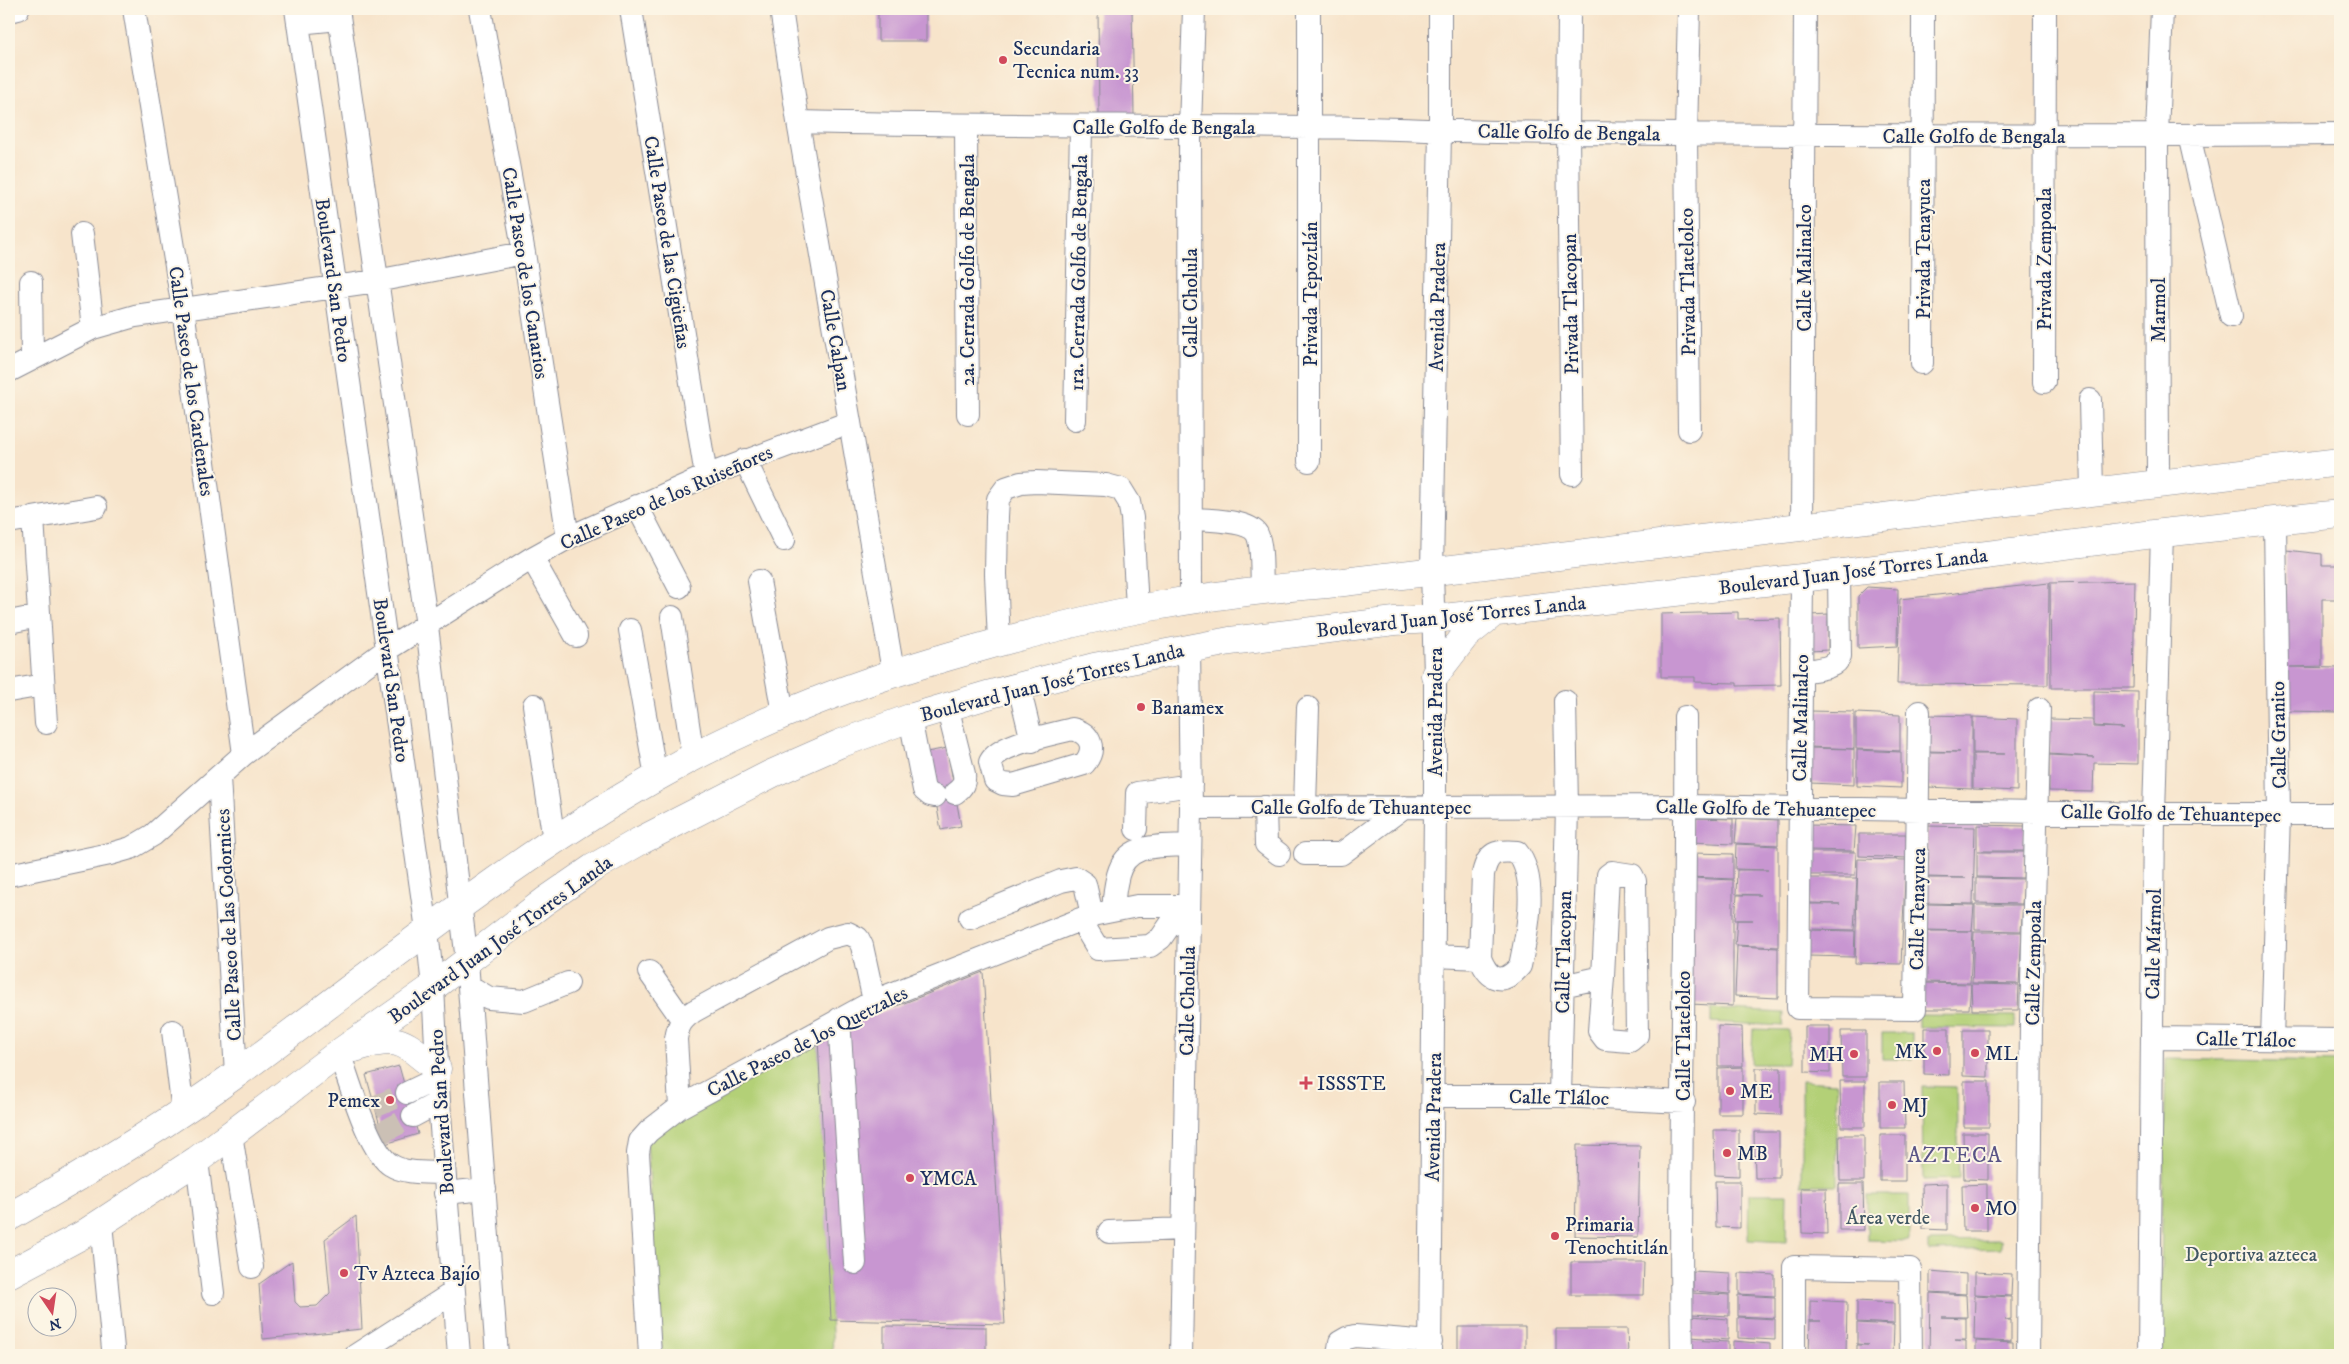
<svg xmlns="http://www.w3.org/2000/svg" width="2349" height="1364" viewBox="0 0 2349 1364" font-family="'IM FELL DW Pica',serif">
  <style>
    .green { fill: #b3d077; stroke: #67806a }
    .building { fill: #c896d1 }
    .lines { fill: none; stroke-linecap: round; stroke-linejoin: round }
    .minor-tunnel { stroke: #cbc0b5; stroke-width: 22; stroke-dasharray: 22 11; stroke-linecap: butt }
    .minor-casing { stroke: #898a94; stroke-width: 24 }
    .major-casing { stroke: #898a94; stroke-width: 29 }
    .minor { stroke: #fff; stroke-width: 22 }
    .major { stroke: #fff; stroke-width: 28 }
    .poi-dot { fill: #d1495b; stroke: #fcf5e5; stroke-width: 2 }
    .labels { text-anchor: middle; stroke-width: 4; stroke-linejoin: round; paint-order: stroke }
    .poi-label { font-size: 20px; fill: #1b2f5e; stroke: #fcf5e5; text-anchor: start }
    .street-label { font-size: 20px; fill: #1b2f5e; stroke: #fcf5e5 }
    .park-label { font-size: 20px; fill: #415764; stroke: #fcf5e5 }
    .quarter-label { font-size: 22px; letter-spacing: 1px; fill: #585386; stroke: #fcf5e5 }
  </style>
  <rect width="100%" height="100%" fill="#fcf5e5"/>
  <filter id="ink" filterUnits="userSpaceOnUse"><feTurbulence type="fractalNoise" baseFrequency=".02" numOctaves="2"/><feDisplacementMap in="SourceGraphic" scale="10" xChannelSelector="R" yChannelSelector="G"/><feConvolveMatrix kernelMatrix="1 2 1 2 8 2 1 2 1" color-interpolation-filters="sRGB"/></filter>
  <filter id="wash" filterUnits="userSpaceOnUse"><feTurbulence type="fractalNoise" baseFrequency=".0096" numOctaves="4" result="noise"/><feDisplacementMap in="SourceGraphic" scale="20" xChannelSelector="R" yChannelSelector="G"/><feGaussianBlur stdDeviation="1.12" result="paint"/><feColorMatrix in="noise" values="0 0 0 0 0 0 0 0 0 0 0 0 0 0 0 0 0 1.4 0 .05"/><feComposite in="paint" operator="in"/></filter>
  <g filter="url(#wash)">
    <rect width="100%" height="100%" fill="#f7e4cb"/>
    <!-- green -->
    <path class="green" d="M1711,1009L1784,1013L1783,1026L1711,1022Z
      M1919,1015L2015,1016V1028L1919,1027Z
      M1753,1029L1789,1030L1787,1064H1751Z
      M1882,1033H1912V1059H1882Z
      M818,1037L833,1355H662L647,1142L688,1108Z
      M2166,1059L2340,1062V1355H2159Z
      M1802,1081L1837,1083V1185H1802Z
      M1922,1086L1957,1087L1959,1179L1923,1180Z
      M1749,1194H1787L1786,1242L1748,1240Z
      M1867,1195H1909V1241L1867,1240Z
      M2001,1240V1249L1929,1251V1241Z"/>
    <g id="blocks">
      <!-- building -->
      <path class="building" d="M878,9H926V41H878Z
        M1098,9H1132L1134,115H1099Z
        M2286,550L2322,554V565H2340V599H2322V666L2290,667L2340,668V712L2284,711Z
        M2135,581L2133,688H2051L2050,583Z
        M2049,583L2048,685L1897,684L1900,599Z
        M1867,587L1898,589L1897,646L1858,648V596Z
        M1738,612V619L1780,618L1781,685L1737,686V683L1695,682V677H1661V614Z
        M1828,614V650L1810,651L1811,615Z
        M2094,691L2138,692V764L2094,763L2093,792L2049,791V755L2094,757L2049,754V719L2093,720V727L2124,728L2094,726Z
        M1810,711L1854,712V749L1810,747Z
        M1856,713L1900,715V751L1856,749Z
        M1928,715L1972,716V789L1928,787V752H1960L1928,751Z
        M1973,717L2017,719V791L1973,789V754H2005L1973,753Z
        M947,748L961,826L941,830L927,752Z
        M1810,748L1854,749V785L1810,783Z
        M1857,750L1901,752V788L1857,786Z
        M1692,818L1733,819V844L1690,842Z
        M1737,818L1778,820V845L1735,843Z
        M1808,825L1856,826L1854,851L1808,850Z
        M1977,825L2025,826L2024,851H1977Z
        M1927,826L1975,827L1973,904L1927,903V878H1966L1927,877Z
        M1859,834H1906L1907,858L1859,856Z
        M1736,844L1778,846V947L1735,945L1737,920H1753H1735L1737,895H1760L1736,894L1737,870H1768L1735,869Z
        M1808,852H1856L1855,875H1809Z
        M1977,852H2025L2023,878L1977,877Z
        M1692,853L1733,854V879L1690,877Z
        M1858,859L1906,860L1901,964L1855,963Z
        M1692,878L1733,880V1006L1690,1004Z
        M1809,878H1857L1854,930L1808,929V904H1840L1809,903Z
        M1976,878L2024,879L2022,904L1976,903Z
        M1926,904L1974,905L1972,931L1926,930Z
        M1975,905H2023L2021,931L1975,930Z
        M1807,930L1855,931L1854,957L1807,956Z
        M1925,931H1973L1970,983L1924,982Z
        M1974,932H2022L2019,984L1972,983Z
        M1737,946L1778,948V998L1735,996Z
        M983,972L1005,1324L831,1320L818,1037Z
        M1923,983L1971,984L1969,1009H1923Z
        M1971,984L2019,985L2018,1010H1972Z
        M1718,1026L1742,1027L1743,1066H1718Z
        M1805,1026H1830V1073L1805,1072Z
        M1924,1028H1949V1075L1924,1074Z
        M1963,1030H1988V1077L1963,1076Z
        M1841,1031H1866V1077H1842Z
        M399,1066L418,1134L385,1144L366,1075Z
        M1743,1067V1114H1718V1068Z
        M1756,1068H1781V1115L1756,1114Z
        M1840,1081H1865V1127H1841Z
        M1964,1081H1989V1127H1964Z
        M1880,1082H1904L1905,1128H1880Z
        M1714,1130H1739V1176L1715,1175Z
        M1754,1132H1779V1178H1755Z
        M1963,1133H1988V1180L1964,1179Z
        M1839,1135H1864V1181H1840Z
        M1880,1135H1905V1181H1880Z
        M1577,1145L1640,1146L1638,1237L1575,1236Z
        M1715,1181H1740V1228L1716,1227Z
        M1947,1183V1230L1923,1229L1922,1184Z
        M1839,1184H1863L1864,1230H1839Z
        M1987,1184V1231H1963L1962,1185Z
        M1801,1188H1826L1827,1234L1802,1233Z
        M356,1216L362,1329L263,1339L259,1284L292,1261L295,1302L300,1307L317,1306L330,1293L325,1239Z
        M1571,1262H1644L1643,1295H1571Z
        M1693,1271L1730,1273V1294L1693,1291Z
        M1930,1271L1966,1274V1294L1930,1292Z
        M1975,1272L2012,1274L2011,1296L1975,1294Z
        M1739,1273L1775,1275V1296L1739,1294Z
        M1692,1293L1729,1295V1316L1692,1314Z
        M1930,1293L1966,1295L1967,1317H1941L1966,1318V1340H1955L1966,1341V1355H1929Z
        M1738,1295L1775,1297V1318L1738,1316Z
        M1975,1295L2011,1297V1319L2005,1320H2011V1342L1974,1340Z
        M1810,1300L1847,1302L1846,1355H1809L1810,1321H1821H1810Z
        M1857,1301L1894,1303V1324L1857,1322Z
        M1691,1316L1728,1319V1340L1691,1337Z
        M1738,1317L1775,1319V1340L1738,1338Z
        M1857,1323L1894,1325L1893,1355H1857V1345H1868L1857,1344Z
        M884,1326L986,1327V1355H963V1352L884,1353Z
        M1458,1327H1525V1354H1458Z
        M1556,1329H1627L1628,1355H1556Z
        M1691,1340L1728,1342V1355H1691Z
        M1733,1341L1770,1344V1355H1733Z
        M1976,1341L2013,1343V1355H1976Z"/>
    </g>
  </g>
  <g filter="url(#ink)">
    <use href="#blocks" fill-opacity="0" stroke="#898a94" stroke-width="1"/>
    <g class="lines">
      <!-- minor-tunnel -->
      <path class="minor-tunnel" d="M374,1107L407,1093
        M381,1133L413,1116"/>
      <defs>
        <path id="minor" d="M134,9L183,309L244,754
          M296,9L427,930L433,987L439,1102L459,1355
          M338,9L427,626L467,961L497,1355
          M480,9L524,253L568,538
          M631,9L706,476
          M781,9L798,122L893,671
          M1569,9L1568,133L1572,474
          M1689,9L1686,134L1689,430
          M9,11L18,9
          M298,23L339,19
          M798,122C968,126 1139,125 1309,127C1397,128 1485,133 1573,133C1829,136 2084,136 2340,134
          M966,126L968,414
          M2189,135L2231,316
          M82,234L93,328
          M31,282L32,358
          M1922,363L1923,9
          M9,371L93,328L135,316L376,281L524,253
          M2044,382L2045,9
          M2090,400L2092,492
          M1075,420L1081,127
          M745,460L784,540
          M1309,461V9
          M2158,484L2157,135L2162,9
          M637,506L679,587
          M33,518L46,723
          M1190,519C1206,520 1249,520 1257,534C1263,546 1261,575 1262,589
          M9,522L96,507
          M1802,527L1805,9
          M532,558L576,636
          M1802,578L1798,1008L1915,1009L1919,712
          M759,581L783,713
          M1191,598L1190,127L1194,9
          M672,617L693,757
          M9,622L39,616
          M630,630L656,777
          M999,642L996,574L997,516L998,499L1006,488L1021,483L1036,482L1106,485L1121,489L1129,502L1132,518L1137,608
          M1801,672C1814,669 1836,670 1840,656L1839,574
          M1019,687L1032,741
          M9,691L43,685
          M534,705L554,841
          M947,706L964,774C965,783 963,787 955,793
          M910,718L924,790L930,795L935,796
          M1072,729C1091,733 1097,749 1084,764L1013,785L1003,784L995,780L990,762C1000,743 1051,735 1072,729Z
          M219,777L236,1074
          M1305,806L1308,708
          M1265,807L1266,844L1279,854
          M1191,808L1686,806L2154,814H2340
          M1136,829L1137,793L1191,785
          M1305,854H1341L1404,807
          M9,875L110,854L131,848L153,835L244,754L388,649L532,558L568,538L706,476L850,422
          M1114,910C1113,897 1115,887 1118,875C1127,841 1161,847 1190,845
          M970,918L1061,881L1076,878L1085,884L1092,915
          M1080,919L1098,949L1150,946L1161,938L1183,906
          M1435,956L1480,958C1489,981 1503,986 1520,966C1527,934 1539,879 1517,852C1496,850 1488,852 1483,874L1480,958
          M649,972L682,1019
          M469,986L489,998L524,1001L568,983
          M1562,986L1603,977L1608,875L1612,872L1632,875L1635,881L1637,1035L1630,1041L1605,1039L1599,1031L1603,977
          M839,1019L855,1263
          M173,1031L183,1112
          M2152,1038L2340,1040
          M2272,1039L2279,815L2275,521
          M339,1053C349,1079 368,1151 391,1165C405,1174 427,1172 444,1173
          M407,1093L438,1078
          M1434,1096H1560L1684,1102
          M1560,1096L1567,807L1565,701
          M680,1107L676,1039C678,1025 682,1019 694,1011L828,938L848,933L858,938L862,946L874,1001
          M413,1116L439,1102
          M231,1134L252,1267
          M197,1160L213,1293
          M445,1193L485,1189
          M101,1223L113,1349
          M1109,1232L1183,1229
          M356,1355L454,1292
          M650,1355L638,1153L640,1141L649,1131L680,1107L874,1001L1092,915L1137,906H1189
          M1181,1355L1191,808L1189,647
          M1338,1355L1340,1342L1347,1338L1355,1336L1431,1342
          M1430,1355L1435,807V675L1432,571L1440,130V9
          M1682,1355C1678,1142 1687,930 1685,717
          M1794,1355V1267L1910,1269L1911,1355
          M2028,1355L2031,1022L2039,709
          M2149,1355L2154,814L2162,533"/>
        <path id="major" d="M1435,675L1465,636L1496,611
          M355,1048C400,1034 402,1041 437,1069
          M9,1217C87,1173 164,1127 236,1074C374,973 508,861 657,777C760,718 862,680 975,649C1094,615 1203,593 1327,584L2340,462
          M9,1274L84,1234L197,1160L339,1053L433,987L545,901L593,868L640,841L771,774L839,744L910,718L991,694L1094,667L1230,641L1395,621L1434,619L1802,578L2162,533L2340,514"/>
      </defs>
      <!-- minor casing -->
      <use href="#minor" class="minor-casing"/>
      <!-- major casing -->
      <use href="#major" class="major-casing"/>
      <!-- minor -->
      <use href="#minor" class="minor"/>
      <!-- major -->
      <use href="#major" class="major"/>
    </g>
  </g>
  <!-- markers -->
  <g class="poi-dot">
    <circle cx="1003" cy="60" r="5"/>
    <circle cx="1141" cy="707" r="5"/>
    <circle cx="1937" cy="1051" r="5"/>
    <circle cx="1975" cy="1053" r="5"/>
    <circle cx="1854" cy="1054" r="5"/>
    <path d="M1303.5 1075.5h5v5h5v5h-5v5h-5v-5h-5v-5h5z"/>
    <circle cx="1730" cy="1091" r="5"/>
    <circle cx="390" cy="1100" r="5"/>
    <circle cx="1892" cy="1105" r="5"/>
    <circle cx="1727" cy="1153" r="5"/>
    <circle cx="910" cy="1178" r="5"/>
    <circle cx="1975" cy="1208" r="5"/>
    <circle cx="1555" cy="1236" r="5"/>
    <circle cx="344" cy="1273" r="5"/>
  </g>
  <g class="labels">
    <!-- poi labels -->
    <g class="poi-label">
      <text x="1013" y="55">Secundaria<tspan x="1013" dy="23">Tecnica num. 33</tspan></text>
      <text x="1151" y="714">Banamex</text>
      <text x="1927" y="1058" text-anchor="end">MK</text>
      <text x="1985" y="1060">ML</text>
      <text x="1844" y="1061" text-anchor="end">MH</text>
      <text x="1317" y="1090">ISSSTE</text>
      <text x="1740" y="1098">ME</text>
      <text x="380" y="1107" text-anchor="end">Pemex</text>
      <text x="1902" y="1112">MJ</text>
      <text x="1737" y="1160">MB</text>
      <text x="920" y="1185">YMCA</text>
      <text x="1985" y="1215">MO</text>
      <text x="1565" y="1231">Primaria<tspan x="1565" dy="23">Tenochtitlán</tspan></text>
      <text x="354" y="1280">Tv Azteca Bajío</text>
    </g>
    <!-- street labels -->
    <g class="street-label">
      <text x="1164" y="134">Calle Golfo de Bengala</text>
      <text transform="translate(1569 132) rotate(1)" y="7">Calle Golfo de Bengala</text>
      <text x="1974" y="143">Calle Golfo de Bengala</text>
      <text transform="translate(668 242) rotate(81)" y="7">Calle Paseo de las Cigüeñas</text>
      <text transform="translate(1923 249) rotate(-90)" y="7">Privada Tenayuca</text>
      <text transform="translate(2044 259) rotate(-90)" y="7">Privada Zempoala</text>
      <text transform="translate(1804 268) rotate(-90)" y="7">Calle Malinalco</text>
      <text transform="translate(967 270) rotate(-90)" y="7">2a. Cerrada Golfo de Bengala</text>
      <text transform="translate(526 273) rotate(81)" y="7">Calle Paseo de los Canarios</text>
      <text transform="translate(1078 273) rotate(-89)" y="7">1ra. Cerrada Golfo de Bengala</text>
      <text transform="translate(334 280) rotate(82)" y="7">Boulevard San Pedro</text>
      <text transform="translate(1687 282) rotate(-91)" y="7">Privada Tlatelolco</text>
      <text transform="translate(1310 294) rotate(-90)" y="7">Privada Tepoztlán</text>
      <text transform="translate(1190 303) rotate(-90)" y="7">Calle Cholula</text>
      <text transform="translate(1570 304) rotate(-91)" y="7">Privada Tlacopan</text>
      <text transform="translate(1437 307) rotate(-89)" y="7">Avenida Pradera</text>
      <text transform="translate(2158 310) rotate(-90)" y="7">Marmol</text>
      <text transform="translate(836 340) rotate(80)" y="7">Calle Calpan</text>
      <text transform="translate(192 381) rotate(82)" y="7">Calle Paseo de los Cardenales</text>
      <text transform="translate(666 497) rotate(-24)" y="7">Calle Paseo de los Ruiseñores</text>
      <text transform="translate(1853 571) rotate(-7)" y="7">Boulevard Juan José Torres Landa</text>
      <text transform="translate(1451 616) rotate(-6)" y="7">Boulevard Juan José Torres Landa</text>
      <text transform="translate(392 680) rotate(82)" y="7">Boulevard San Pedro</text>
      <text transform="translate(1052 682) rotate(-14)" y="7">Boulevard Juan José Torres Landa</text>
      <text transform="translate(1435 712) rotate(-90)" y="7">Avenida Pradera</text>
      <text transform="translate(1800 718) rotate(-89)" y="7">Calle Malinalco</text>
      <text transform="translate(2278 735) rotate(-91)" y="7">Calle Granito</text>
      <text x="1361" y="814">Calle Golfo de Tehuantepec</text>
      <text transform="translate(1766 808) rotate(1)" y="7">Calle Golfo de Tehuantepec</text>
      <text transform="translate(2171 813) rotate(1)" y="7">Calle Golfo de Tehuantepec</text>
      <text transform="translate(1917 909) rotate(-89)" y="7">Calle Tenayuca</text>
      <text transform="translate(228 925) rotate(-93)" y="7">Calle Paseo de las Codornices</text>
      <text transform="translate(500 939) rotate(-36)" y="7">Boulevard Juan José Torres Landa</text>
      <text transform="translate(2153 944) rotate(-89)" y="7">Calle Mármol</text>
      <text transform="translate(1563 952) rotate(-89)" y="7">Calle Tlacopan</text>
      <text transform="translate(2033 963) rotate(-89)" y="7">Calle Zempoala</text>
      <text transform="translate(1187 1001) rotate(-89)" y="7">Calle Cholula</text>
      <text transform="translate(1683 1036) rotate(-90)" y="7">Calle Tlatelolco</text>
      <text transform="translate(2246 1039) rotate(1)" y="7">Calle Tláloc</text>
      <text transform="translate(807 1041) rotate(-27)" y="7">Calle Paseo de los Quetzales</text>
      <text transform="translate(1559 1097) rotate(1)" y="7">Calle Tláloc</text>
      <text transform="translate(441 1112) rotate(-94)" y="7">Boulevard San Pedro</text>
      <text transform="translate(1433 1117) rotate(-89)" y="7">Avenida Pradera</text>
    </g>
    <!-- park labels -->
    <g class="park-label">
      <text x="1888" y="1224">Área verde</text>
      <text x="2251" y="1261">Deportiva azteca</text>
    </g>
    <!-- quarter labels -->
    <g class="quarter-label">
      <text x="1955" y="1162">AZTECA</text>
    </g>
  </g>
  <!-- margin -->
  <rect width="2349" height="1364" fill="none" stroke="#fcf5e5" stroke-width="30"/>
  <!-- north arrow -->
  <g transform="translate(52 1312) rotate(167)"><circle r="24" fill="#fcf5e5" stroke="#a2a6af"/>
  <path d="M0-4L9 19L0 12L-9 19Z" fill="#d1495b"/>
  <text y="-8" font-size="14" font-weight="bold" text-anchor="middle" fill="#1b2f5e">N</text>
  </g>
</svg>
